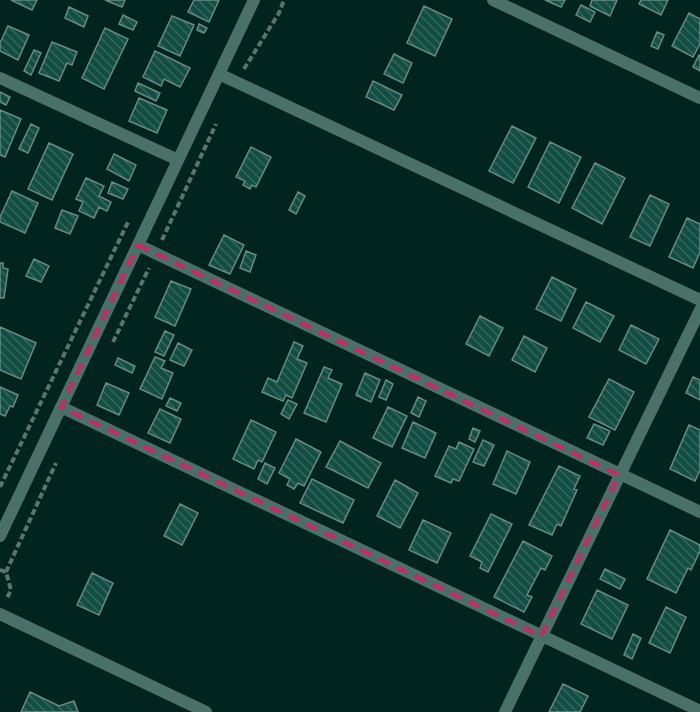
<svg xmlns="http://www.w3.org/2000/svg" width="700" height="712" viewBox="0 0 700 712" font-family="Quicksand,sans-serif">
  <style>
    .building { fill: url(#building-back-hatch); stroke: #678b82; stroke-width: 1.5 }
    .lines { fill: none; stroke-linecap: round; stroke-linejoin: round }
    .path { stroke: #57746d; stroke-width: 4; stroke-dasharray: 6 3; stroke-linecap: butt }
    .minor { stroke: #4a7168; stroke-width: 12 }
    .tertiary { stroke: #4a7168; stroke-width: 12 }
    .marked { fill: none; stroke: #c32c68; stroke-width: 4.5; stroke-dasharray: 12 8; stroke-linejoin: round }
  </style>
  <defs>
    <pattern id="building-back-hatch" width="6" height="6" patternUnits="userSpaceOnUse" patternTransform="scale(1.5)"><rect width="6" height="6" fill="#124e43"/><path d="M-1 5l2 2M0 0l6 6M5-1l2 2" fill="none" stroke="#33675e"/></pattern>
  </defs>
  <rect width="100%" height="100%" fill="#01251e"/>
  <!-- building -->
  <path class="building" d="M11,0H37L32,10Z
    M105,0H125L122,7Z
    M194,0H219L209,22L188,12Z
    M545,0H565L561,7Z
    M592,0H617L610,16L590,6Z
    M641,0H668L661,15L639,4Z
    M581,5L595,12L590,22L576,15Z
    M424,6L452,19L435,56L407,43Z
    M69,7L88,16L84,27L65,18Z
    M689,13L700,19V44L693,57L672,46Z
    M123,15L137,22L133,30L119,24Z
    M172,16L194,25L180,56L158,46Z
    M199,24L207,28L204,33L197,30Z
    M8,26L29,35L18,60L0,51V43Z
    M105,28L128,39L104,89L82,78Z
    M657,32L664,35L658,49L651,46Z
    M52,42L77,52L72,65L67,63L59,81L39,73Z
    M34,50L41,53L31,75L24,71Z
    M155,51L190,68L180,87L164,79L161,86L143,77Z
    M394,54L412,63L403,83L384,74Z
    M699,55L700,56V71L693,67Z
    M373,81L402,95L394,110L366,97Z
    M138,83L160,93L156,101L135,91Z
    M0,92L10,97L6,105L0,102Z
    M139,98L167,110L157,133L129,121Z
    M0,110L21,119L5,157L0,155Z
    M31,124L39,128L28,153L19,149Z
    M512,126L536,138L513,183L489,171Z
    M550,142L581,157L559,203L528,187Z
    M49,143L73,154L52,200L28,189Z
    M251,147L271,157L256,187L252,185L250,189L243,185L245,181L236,177Z
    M114,154L136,165L129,181L107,169Z
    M595,163L625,178L602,224L572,208Z
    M86,178L104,186L99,196L111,202L107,211L99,207L94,218L79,211L83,202L76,199Z
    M112,182L128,189L123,199L108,193Z
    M12,191L38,203L25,233L0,222V217Z
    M298,192L305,196L296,214L289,210Z
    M650,195L669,204L650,246L630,237Z
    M62,210L78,216L70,234L55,228Z
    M687,218L700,224V252L693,268L669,257Z
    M224,235L244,245L230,274L209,265Z
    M246,251L256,255L250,272L240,268Z
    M34,259L49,266L41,282L26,276Z
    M0,263H3V268L8,269L4,298H0Z
    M552,277L576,289L561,321L536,309Z
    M171,281L191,289L175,326L155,317Z
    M586,302L614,316L600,342L573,328Z
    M480,316L503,328L489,356L466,344Z
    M631,325L659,339L646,364L619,350Z
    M0,327L36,343L21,379L0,370Z
    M165,331L174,335L164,356L155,352Z
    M524,336L547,348L535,372L512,360Z
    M294,342L303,346L297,359L307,363L292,398L286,395L283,401L262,392L268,378L277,382Z
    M178,343L192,350L184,366L170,360Z
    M155,357L165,361L161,368L173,373L162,399L140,389Z
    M118,358L135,366L132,373L115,365Z
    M324,367L332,370L328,378L342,384L326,422L304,413Z
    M365,373L380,380L371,402L356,395Z
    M693,377L700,380V400L686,393Z
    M609,379L634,392L615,430L589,417Z
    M386,380L393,384L386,400L379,397Z
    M106,383L129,393L119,415L97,405Z
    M0,387L18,395L13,407L10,406L5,416L0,414Z
    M418,397L426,401L419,417L411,413Z
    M170,398L181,403L177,411L166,406Z
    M288,400L297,404L289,419L281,414Z
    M388,407L407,416L392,447L373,438Z
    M160,409L181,419L170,443L148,433Z
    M251,420L276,432L262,462L258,460L254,469L233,459Z
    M413,422L436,433L425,458L402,448Z
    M594,424L610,431L603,445L587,438Z
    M689,425L700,430V470L695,481L670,469Z
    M473,428L480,431L475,442L469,439Z
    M296,439L321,452L304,486L298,483L294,489L287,485L290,479L279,473Z
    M483,440L494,445L484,466L473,462Z
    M340,441L381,463L368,488L326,467Z
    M459,442L474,449L459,481L453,479L451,483L435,476L449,446L456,449Z
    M507,451L530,462L516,494L493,484Z
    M265,463L275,468L267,484L258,479Z
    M559,466L580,476L574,489L577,490L561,526L557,524L552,535L529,525Z
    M312,479L354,500L343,523L300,503Z
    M395,480L418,493L400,528L377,516Z
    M180,504L198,513L182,545L164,536Z
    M491,514L512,524L488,572L480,568L482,562L470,556Z
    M423,520L451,533L437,563L409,550Z
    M670,530L700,545V551L691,570L688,568L676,593L647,579Z
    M523,541L552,556L545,570L541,568L527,595L532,597L524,612L494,597Z
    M605,569L625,579L620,589L600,579Z
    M92,573L113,583L99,615L77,605Z
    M597,590L628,605L612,639L581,624Z
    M666,607L686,617L670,653L649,643Z
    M633,634L641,638L632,659L624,655Z
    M563,684L588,696L580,712H549Z
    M30,692L59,706L74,701L78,712H21Z"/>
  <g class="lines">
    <!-- path -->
    <path class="path" d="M244,69L279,13L284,0
      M162,240L216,124
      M113,342L149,268
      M0,487L129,220
      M0,570L6,572L11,590L6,600
      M6,572L56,463"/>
    <!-- minor -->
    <path class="minor" d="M493,0L700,98
      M219,74L700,300
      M0,78L178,160
      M138,245L700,512
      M61,407L700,711
      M505,712L700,310"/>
    <!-- tertiary -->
    <path class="tertiary" d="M0,536L254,0
      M0,614L206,712"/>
  </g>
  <!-- marked area -->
  <path class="marked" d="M138,245L619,475L541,636L61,407Z"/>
</svg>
